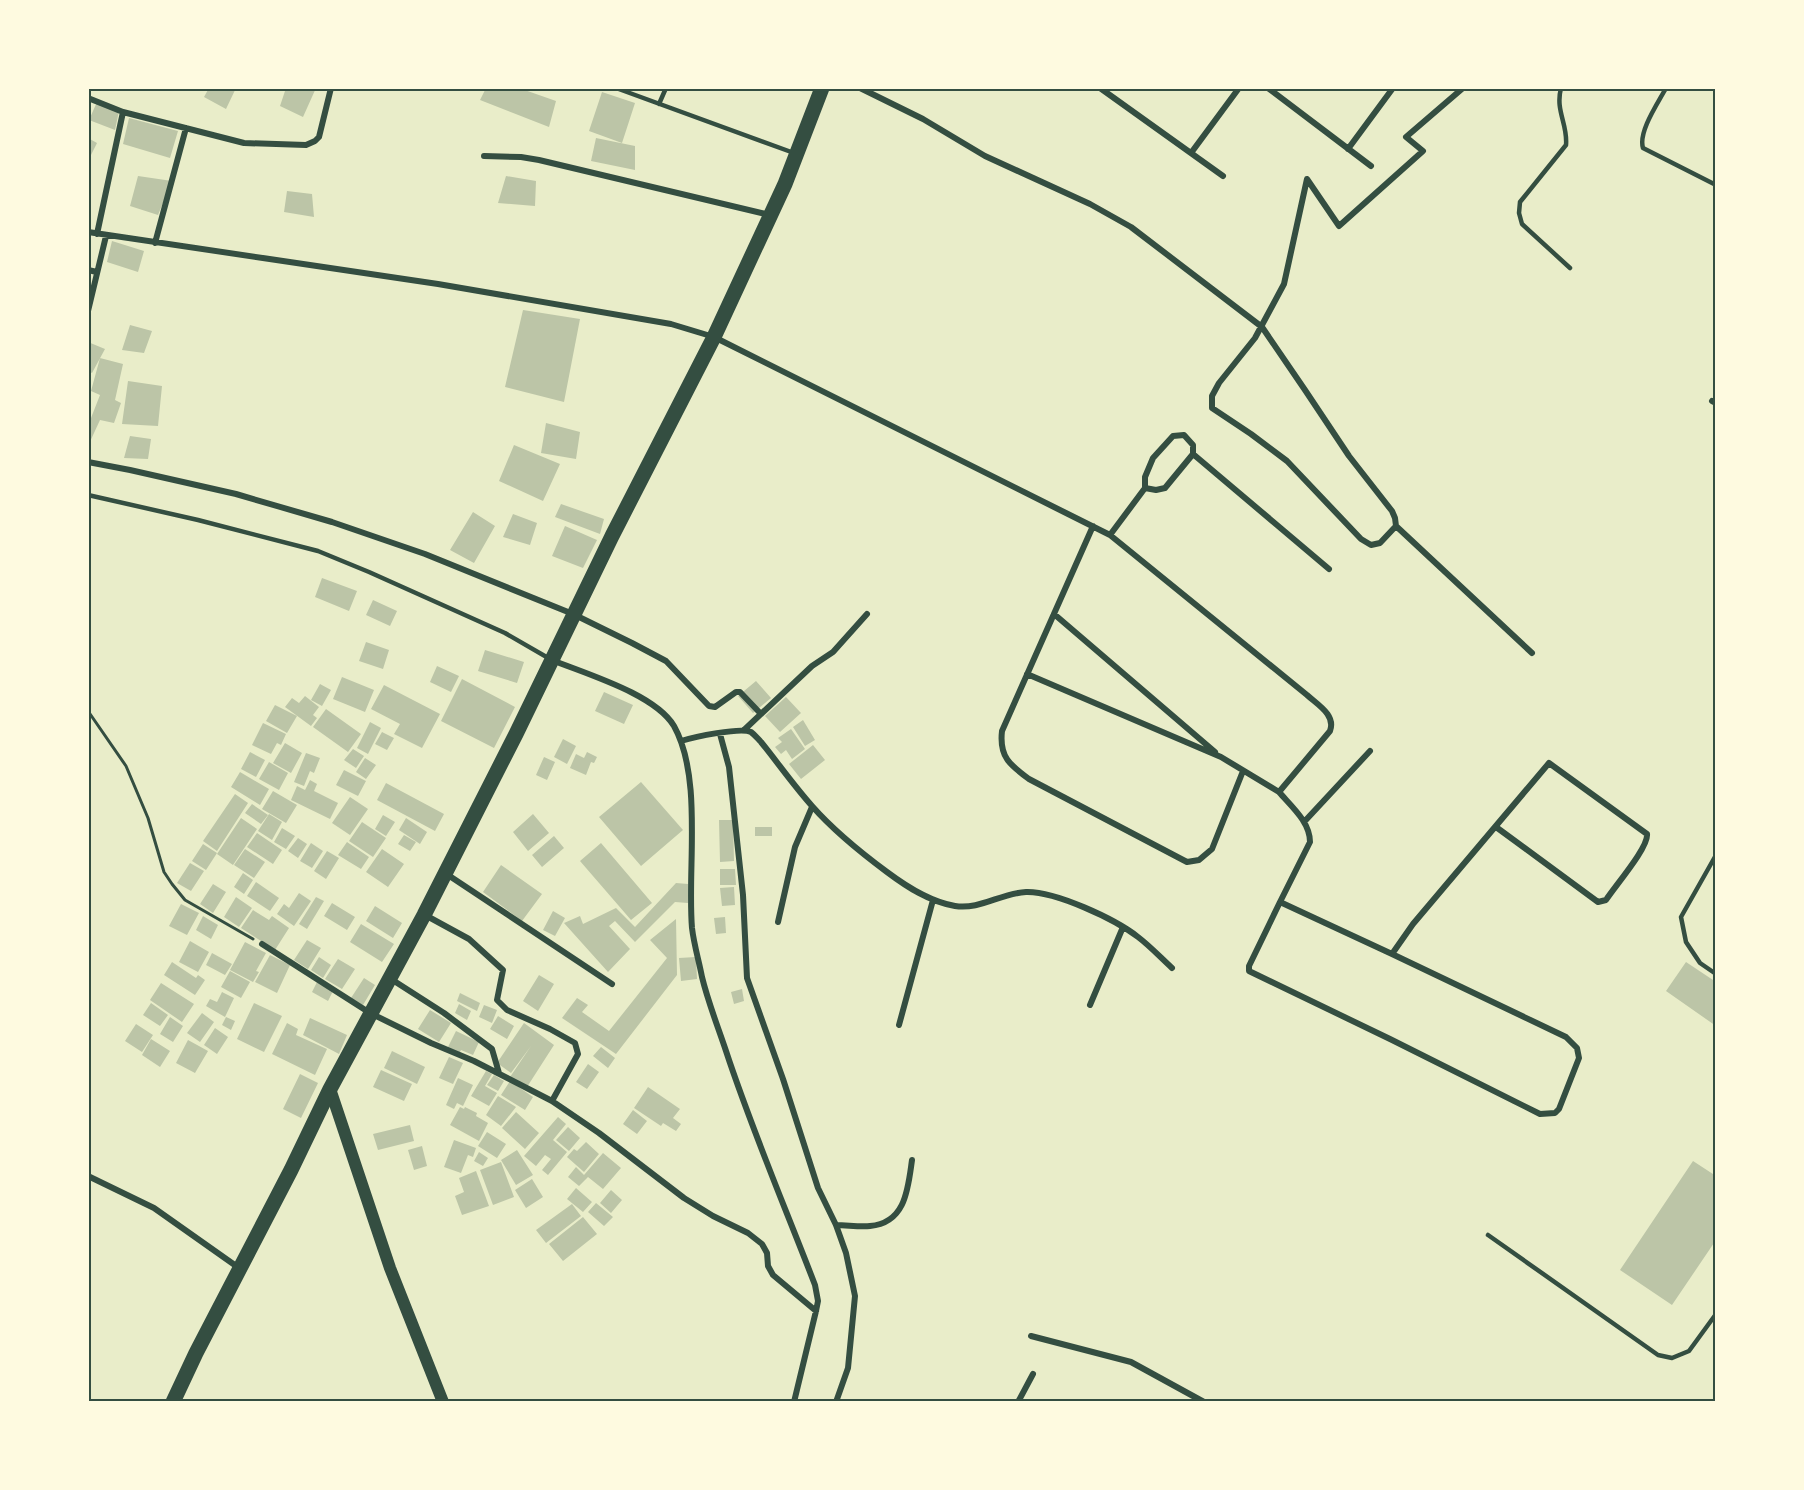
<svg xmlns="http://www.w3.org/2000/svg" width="1804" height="1490" viewBox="0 0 1804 1490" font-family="'Open Sans',sans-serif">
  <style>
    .building { fill: #bcc5a7 }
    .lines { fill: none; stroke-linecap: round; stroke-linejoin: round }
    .path { stroke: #344e41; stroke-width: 3 }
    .service { stroke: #344e41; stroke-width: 4.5 }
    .minor { stroke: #344e41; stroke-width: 6 }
    .secondary { stroke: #344e41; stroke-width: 12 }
    .primary { stroke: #344e41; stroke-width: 15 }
    .neatline { fill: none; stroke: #344e41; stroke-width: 2 }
  </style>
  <rect width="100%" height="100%" fill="#e9edc9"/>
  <!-- building -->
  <path class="building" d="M209,88H236L226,109L204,97Z
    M286,88H316L303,117L280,106Z
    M486,88H519L556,101L549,127L480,100Z
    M602,92L635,103L622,143L589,131Z
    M97,102L119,111L115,130L89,120Z
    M129,118L178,131L170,158L123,144Z
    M88,138L97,143L88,161Z
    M596,138L635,146V170L591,161Z
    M138,176L172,181L158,215L130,206Z
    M506,176L536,181L535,206L498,203Z
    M287,191L312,194L314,217L284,212Z
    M112,241L144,251L138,272L107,262Z
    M523,310L580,319L564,402L505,387Z
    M130,325L152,331L144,353L122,350Z
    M88,342L105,349L92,373L88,371Z
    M100,358L123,364L115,400L121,403L114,423L100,420L88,446V417L91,418L100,395L91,391Z
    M128,381L162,386L158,426L122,424Z
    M546,423L580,432L576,459L541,453Z
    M130,436L151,439L148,459L124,458Z
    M514,445L560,464L543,501L499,481Z
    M561,504L604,519L600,534L555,517Z
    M473,512L495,526L474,563L450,550Z
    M513,514L537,523L530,545L503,537Z
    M565,526L597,540L583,568L552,556Z
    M322,578L357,591L349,611L315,597Z
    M373,600L397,611L390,626L366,615Z
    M366,642L389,650L383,669L359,661Z
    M485,650L524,662L517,683L478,671Z
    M437,666L459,676L451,692L430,682Z
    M342,677L374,690L365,712L333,699Z
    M462,679L515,707L494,748L441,721Z
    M756,681L771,698L753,713L738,696Z
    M320,684L331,690L322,706L311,700Z
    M384,685L440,714L422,748L394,734L400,724L371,709Z
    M604,692L633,705L624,724L595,711Z
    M305,696L319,707L313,715L317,718L311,726L285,707L292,698L299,703Z
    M786,697L801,713L780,732L765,716Z
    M275,705L297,716L287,733L266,721Z
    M326,709L361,734L348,752L313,727Z
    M803,720L815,740L805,746L793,727Z
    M370,722L381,728L368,754L357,748Z
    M263,723L286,734L281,745L277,743L271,754L252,745Z
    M791,729L805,749L792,759L786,750L781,754L775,747L782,742L778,738Z
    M382,732L394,738L387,750L375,744Z
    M563,739L576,746L567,764L554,757Z
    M285,743L302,753L291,773L273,763Z
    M813,745L825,760L801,779L789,764Z
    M353,749L364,756L356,768L344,760Z
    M250,752L265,760L256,777L241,769Z
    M587,752L597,757L594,763L591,762L586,775L570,768L576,754L584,758Z
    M306,753L320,758L314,773L310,771L304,786L294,782Z
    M544,757L555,762L547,780L536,775Z
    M365,758L376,765L366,779L356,772Z
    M269,762L288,773L279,790L259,779Z
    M344,770L366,781L358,796L336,785Z
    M240,772L269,789L260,805L231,787Z
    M310,780L317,784L314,791L338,803L330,819L291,800L297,786L305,790Z
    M641,782L683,830L641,866L599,817Z
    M386,783L444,814L435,831L377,800Z
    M273,791L297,805L286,823L262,809Z
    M235,794L248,803L217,851L203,841Z
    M350,797L368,809L350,835L332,823Z
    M252,804L268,815L261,824L245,813Z
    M269,814L282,822L272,840L258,831Z
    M533,814L549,833L528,851L513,832Z
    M383,815L395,822L386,836L375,829Z
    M241,818L257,829L233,865L217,854Z
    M406,818L427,832L420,844L399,830Z
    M719,820H733L734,861L720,862Z
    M362,822L386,838L373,857L349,841Z
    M755,827H772V836H755Z
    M282,828L295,836L286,849L274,842Z
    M257,833L282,850L273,864L247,847Z
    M404,835L416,842L410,851L398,844Z
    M554,836L564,848L542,867L532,855Z
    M298,838L307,844L298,858L288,851Z
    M347,842L369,857L361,869L338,855Z
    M311,843L323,851L312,868L300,861Z
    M601,843L652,903L631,920L580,861Z
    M203,844L217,853L206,870L192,861Z
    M245,849L265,862L254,878L234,865Z
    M382,849L404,864L388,887L366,872Z
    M327,851L339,858L326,879L314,871Z
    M190,863L204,871L191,891L177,883Z
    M501,865L542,894L522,921L483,892Z
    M720,869H735L736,885H720Z
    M243,873L253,880L244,894L234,887Z
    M256,882L279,898L270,911L247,896Z
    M676,883L688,884V903L675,902L635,942L615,921L609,926L630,949L608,972L564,923L580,916L583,924L616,908L635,927Z
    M213,884L226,892L213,913L200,904Z
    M734,887L735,905L722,906L720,888Z
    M299,893L311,901L294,926L277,914L284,904L289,908Z
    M236,897L252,908L239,927L224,917Z
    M316,897L324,901L307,929L299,924Z
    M332,903L355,917L347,930L324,916Z
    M181,904L199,913L187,935L169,926Z
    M375,906L402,923L393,938L366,921Z
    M253,910L269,920L272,916L289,928L275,950L241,928Z
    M553,911L565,918L555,936L543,930Z
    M203,916L218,925L211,939L196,930Z
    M725,917L726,933L716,934L714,918Z
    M676,919L677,975L616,1054L562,1018L577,998L588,1005L582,1012L609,1031L667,958L650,940Z
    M361,924L394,944L382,962L350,942Z
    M307,940L321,948L308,969L294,960Z
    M190,941L209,952L198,972L179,962Z
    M245,942L266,953L256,971L259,972L253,982L230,970Z
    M212,953L232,964L225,975L206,965Z
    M270,955L290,965L277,993L255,982Z
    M319,957L331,965L323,978L311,970Z
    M696,957L697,979L681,981L679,958Z
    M338,959L355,969L342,989L325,979Z
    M172,962L196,978L198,975L205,980L195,995L164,975Z
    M1686,962L1716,982V1026L1666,991Z
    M230,971L250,982L241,998L221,987Z
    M539,975L554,984L538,1011L523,1001Z
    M364,978L375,985L363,1005L351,998Z
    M317,982L333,991L328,1001L312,992Z
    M161,983L194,1004L182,1022L150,1000Z
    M742,989L744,1001L734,1004L731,992Z
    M222,992L234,998L225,1017L206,1006L210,999L217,1002Z
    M460,993L480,1003L477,1011L457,1001Z
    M151,1003L168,1015L160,1026L143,1015Z
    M254,1003L282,1016L264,1052L237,1039Z
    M459,1004L471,1011L467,1020L455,1013Z
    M484,1005L497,1010L492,1023L479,1017Z
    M430,1010L451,1023L439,1042L418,1029Z
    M202,1013L214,1022L200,1042L187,1033Z
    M498,1016L514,1026L507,1039L490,1029Z
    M170,1017L183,1026L173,1042L160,1034Z
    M226,1017L235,1021L231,1030L222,1025Z
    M310,1018L347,1035L339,1054L303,1035Z
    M287,1023L298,1029L296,1035L327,1049L315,1075L272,1054Z
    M524,1023L554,1045L527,1087L510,1077L531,1046L511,1073L497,1063Z
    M136,1024L153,1035L142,1052L125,1041Z
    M215,1028L228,1037L217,1054L204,1045Z
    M456,1031L479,1042L473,1055L461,1050L459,1054L447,1049Z
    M151,1039L170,1051L160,1067L142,1055Z
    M188,1040L208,1051L195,1073L176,1063Z
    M601,1047L615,1058L608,1068L593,1056Z
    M392,1051L425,1067L417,1084L384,1068Z
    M449,1057L463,1063L453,1084L439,1078Z
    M588,1064L599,1072L587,1089L576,1082Z
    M381,1070L412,1084L404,1101L373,1087Z
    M486,1071L492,1074L485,1086L497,1093L489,1106L471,1096Z
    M300,1074L318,1083L301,1118L283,1109Z
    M494,1075L504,1081L498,1091L487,1085Z
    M458,1078L473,1085L463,1106L457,1103L454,1109L446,1105Z
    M510,1081L533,1097L525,1110L501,1095Z
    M648,1087L680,1109L673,1118L681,1124L676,1131L663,1123L661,1126L634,1108Z
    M498,1096L516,1107L501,1126L486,1115Z
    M460,1107L464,1109L465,1107L477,1113L476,1116L488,1123L479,1141L450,1125Z
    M633,1110L647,1121L637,1134L623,1124Z
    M516,1112L539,1133L525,1149L502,1128Z
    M558,1117L566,1124L553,1140L567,1152L548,1175L542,1170L551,1159L545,1155L536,1166L524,1156Z
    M410,1125L414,1141L378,1150L373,1134Z
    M568,1127L580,1138L569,1151L556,1140Z
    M487,1132L506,1144L497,1158L478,1146Z
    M454,1140L476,1148L473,1157L468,1155L461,1173L444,1167Z
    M586,1142L599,1154L584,1172L567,1157L574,1149L577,1151Z
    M422,1146L427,1166L414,1170L408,1150Z
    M517,1150L533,1175L516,1185L501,1160Z
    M479,1152L488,1158L483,1166L474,1161Z
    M603,1153L621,1168L603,1189L588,1177L579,1186L568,1177L576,1167L584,1175Z
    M1693,1161L1716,1176V1240L1672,1305L1620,1270Z
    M501,1162L514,1197L493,1205L480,1170Z
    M476,1171L489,1206L462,1215L455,1196L464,1192L459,1178Z
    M532,1179L543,1197L526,1208L515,1190Z
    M576,1188L592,1202L583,1212L567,1199Z
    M611,1190L622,1200L611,1213L600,1203Z
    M596,1203L613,1217L604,1226L588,1212Z
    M572,1204L581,1216L546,1243L536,1230Z
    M583,1217L597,1234L563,1261L549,1244Z"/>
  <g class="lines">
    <!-- path -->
    <path class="path" d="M88,711L126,766L148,818L164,872L172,884L185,900L253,939"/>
    <!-- service -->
    <path class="service" d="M616,88L794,153
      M1561,88C1555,111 1568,124 1566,145L1520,202L1519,213L1522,224L1570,268
      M1666,88C1658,103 1638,132 1643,148L1716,185
      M659,104L666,88
      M88,495L198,520L318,551L369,572L505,633L550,659
      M1716,855L1681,917L1686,942L1700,963L1716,974
      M1488,1235L1658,1355L1672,1358L1689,1351L1716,1314"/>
    <!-- minor -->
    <path class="minor" d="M860,88L923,119L985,156L1090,204L1131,227L1262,327L1305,390L1349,456L1392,511L1395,518L1396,526L1532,653
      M1100,88L1223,176
      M1268,88L1371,166
      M88,98L123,112L244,143L306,145L315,141L319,137L331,88
      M1348,149L1393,88
      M1191,153L1239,88
      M484,156L521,157L539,160L770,215
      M88,232L438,284L671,324L714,337L1110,535L1307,695C1318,705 1336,715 1330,731L1279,792C1292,807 1310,822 1310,842L1280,902L1392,954L1413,924L1549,763L1647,834C1649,847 1615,886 1606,900L1598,902L1496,827
      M97,234L123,112
      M155,243L186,128
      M88,270L97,272
      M88,311L106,236
      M1712,401L1716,403
      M1193,454L1329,569
      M88,462L130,470L236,494L332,522L425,554L573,614L632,643L666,661L709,706L715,707L736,692H740L761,714
      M1093,526L1002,731C999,757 1010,765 1029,779L1187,862L1199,860L1212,849L1243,771
      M1396,526L1380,543L1371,545L1361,539L1287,461L1251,434L1212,408V396L1219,383L1255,338L1284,284L1307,179L1339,226L1423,151L1406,137L1463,88
      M1110,535L1145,488V477L1153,458L1173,436L1184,435L1193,445V454L1165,488L1156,490L1145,488
      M1054,614L1215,752
      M552,660C586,674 655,694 674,726C703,778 687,869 692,928C694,945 699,961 702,977C708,1002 718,1027 726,1051C752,1130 785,1207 815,1285L818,1301L816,1311L794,1402
      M1027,674L1221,757L1279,792
      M744,730L812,666L833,652L867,614
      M720,734L729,767L743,895L747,978L783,1079L818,1188L836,1225L846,1253L855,1296L848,1368L836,1402
      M681,741C694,737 740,727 751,732C755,735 758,739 761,742C778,763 794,786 812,806C834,831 860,852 887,872C907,887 930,902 955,906C980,910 1001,893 1026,892C1055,891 1115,919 1138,937C1150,946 1161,958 1172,968
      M1304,822L1370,751
      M445,873L612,984
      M1280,902L1249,966V971L1251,972L1390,1039L1540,1114L1555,1113L1559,1109L1579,1058L1577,1048L1566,1037L1392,954
      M425,915L469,939L503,970L497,1000L507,1010L550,1029L575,1043L578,1054L552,1101
      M778,922L795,847L812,807
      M262,944L370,1013L431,1043L474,1061L552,1101L599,1133L684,1198L713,1216L748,1233L762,1244L767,1253L768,1266L773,1275L816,1311
      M391,979L444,1013L492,1049L499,1073
      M1090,1005L1123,927
      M899,1025L933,900
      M88,1176L154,1208L239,1268
      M836,1225C847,1225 859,1227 870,1226C906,1223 908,1188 912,1160
      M1031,1336L1131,1362L1204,1402
      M1018,1402L1033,1374"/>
    <!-- secondary -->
    <path class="secondary" d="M330,1089L390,1268L443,1402"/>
    <!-- primary -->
    <path class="primary" d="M173,1402L196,1353L291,1170L330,1089L424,915L516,734L612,536L714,337L785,184L822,88"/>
  </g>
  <!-- border -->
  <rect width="1804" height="1490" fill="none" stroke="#fefae0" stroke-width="180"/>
  <rect x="90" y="90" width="1624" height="1310" class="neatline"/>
</svg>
